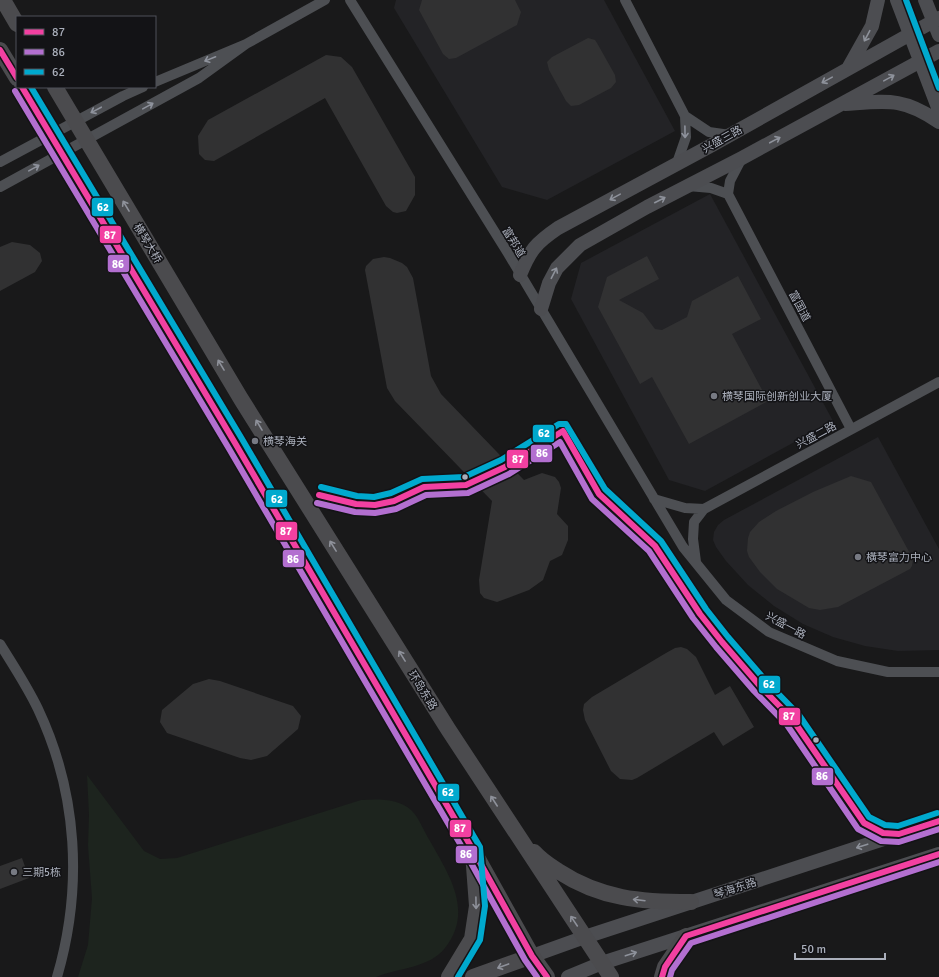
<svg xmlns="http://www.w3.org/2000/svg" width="939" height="977" viewBox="0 0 939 977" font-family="Signika,'Noto Sans SC',sans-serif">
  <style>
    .built { fill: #232326 }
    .green { fill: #1d241e }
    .building { fill: #313132 }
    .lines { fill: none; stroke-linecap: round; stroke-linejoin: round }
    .street { stroke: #4d4f53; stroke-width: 10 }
    .secondary { stroke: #4c4d51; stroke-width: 14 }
    .primary { stroke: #4b4b4e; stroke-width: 16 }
    .bus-1-casing { stroke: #131316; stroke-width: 9 }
    .bus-2-casing { stroke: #131316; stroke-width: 9 }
    .bus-3-casing { stroke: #131316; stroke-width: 9 }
    .bus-1 { stroke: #f240a1; stroke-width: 6 }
    .bus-2 { stroke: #b36fd0; stroke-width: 6 }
    .bus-3 { stroke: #00a9ce; stroke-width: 6 }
    .oneway { stroke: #8e929b }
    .oneway2 { stroke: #8e929c }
    .oneway3 { stroke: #8e919a }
    .poi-dot { fill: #777a83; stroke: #131316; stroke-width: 1.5 }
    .bus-dot { fill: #aaafbb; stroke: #131316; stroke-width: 1.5 }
    .labels { text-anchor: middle; stroke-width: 3; stroke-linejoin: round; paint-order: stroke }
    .street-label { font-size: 11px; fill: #aaafbb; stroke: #131316 }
    .poi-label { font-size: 11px; fill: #aaafbb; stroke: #131316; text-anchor: start }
    .line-badge { stroke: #131316; stroke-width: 1.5 }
    .badge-label { font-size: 11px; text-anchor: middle; font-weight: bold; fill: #fff }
  </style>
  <rect width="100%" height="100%" fill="#19191a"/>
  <!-- built -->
  <path class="built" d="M396,0H604L675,131L547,200L502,187L394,8Z
    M710,194L833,421L705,491L669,480L571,299L581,263Z
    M878,437L939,549V650L898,651L865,646L833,637L803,624L774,606L748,585L726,561L716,547L713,540L714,532L718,525L724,520Z"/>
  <!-- green -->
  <path class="green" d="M87,775L144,851L160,859L177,858L361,800C377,799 398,798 411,810C419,817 424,832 430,841C449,875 474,911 445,948C430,968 397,968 376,977H78L88,945L92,898L88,846L89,815Z"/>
  <!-- building -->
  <path class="building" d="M422,0H515L521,12L517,25L456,58L449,59L443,54L419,10Z
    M588,38L595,40L597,43L615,75L616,82L611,88L579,105L571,106L566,101L549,70L547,62L552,57Z
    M326,55L341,57L352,67L415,177V195L406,211L397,213L393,212L386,206L325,98L214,161L205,160L199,154L198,136L208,120Z
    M12,242L30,245L40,253L42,261L35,272L0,291V247Z
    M647,256L659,279L619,300L643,313L655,329L662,330L687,317L692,301L738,276L761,319L732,334L768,401L689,444L652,377L640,384L598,307L607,277Z
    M384,257L390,258L402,263L407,267L413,278L431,376L441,394L524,480L542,473L555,477L559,482L561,488L557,514L568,526V540L562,555L550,561L543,580L529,590L497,602L484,598L480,593L479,580L492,501L395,401L387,388L365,270L366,266L373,259Z
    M851,476L871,482L913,559L912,566L910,569L838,607L820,610L809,608L777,589L760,572L749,557L747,551L748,538L750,532L759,522L776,511L813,492Z
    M681,647L687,649L696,657L715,695L730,686L754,727L723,746L714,732L637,778L632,780L620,779L611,771L585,720L583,710L584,704L592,697L666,653L675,648Z
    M209,679L220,681L293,706L301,716L298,729L267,756L251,760L240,758L167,733L160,722L162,710L193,684Z
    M22,858L29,878L0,889V866Z"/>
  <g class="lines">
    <!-- street -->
    <path class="street" d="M350,0L506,250L683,547L726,600L769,632L837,661L888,672H939
      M625,0L685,116
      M155,82L246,44L325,0
      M0,162L123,96L143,87
      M677,163L686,137L685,116L709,132L730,135
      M688,186L711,188L728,194L730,181L742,158
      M0,187L199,78L246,44
      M728,194L851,429
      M654,499L685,508L704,509
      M696,562L693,539L694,522L704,509L939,382
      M0,644C13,665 27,686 38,709C78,794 83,888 57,977"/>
    <!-- secondary -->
    <path class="secondary" d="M897,0L939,110
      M925,0L939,35
      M849,67L872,26L878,0
      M845,104C887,101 903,97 939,122
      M520,275C530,250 536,243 558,228L712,145L939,18
      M541,309L549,283L557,268L580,245L647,207L742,158L939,51
      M532,956L585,937L939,821
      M568,977L602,963L939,854"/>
    <!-- primary -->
    <path class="primary" d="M3,0L17,24
      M0,50L17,78
      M22,87L235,443L473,850L532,956L547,977
      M55,87L241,399L448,729L611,977
      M534,852C541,860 549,865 558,871C601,899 641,902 691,902
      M449,977L472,939L477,906L473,853
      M473,977L532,956
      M662,977L665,967L686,936"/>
    <defs>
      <path id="bus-1" d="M0,50L17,78
        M22,87L235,443L473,850L532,956L547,977
        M319,495L356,504L375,505L394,501L424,487L466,485L505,467L563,431L599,494L655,546L700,614L722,642L760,686L793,720L864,823L883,833L899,834L939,821
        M662,977L665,967L686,936L939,854"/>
      <path id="bus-2" d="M15,91L228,447L466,854L525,960L537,977
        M317,503L355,512L375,513L396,509L426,495L468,493L509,474L560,442L592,499L649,551L693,618L716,647L754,691L787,725L858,829L881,841L899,842L939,829
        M670,977L672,970L691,943L939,862"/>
      <path id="bus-3" d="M906,0L939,88
        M31,87L242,439L480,847L485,906L480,940L458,977
        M321,487L357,496L374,497L391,493L422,479L464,477L501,460L559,424H566L605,489L661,541L706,609L728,637L766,681L799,715L869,817L885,825L898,826L937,813"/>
    </defs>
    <!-- bus-1 casing -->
    <use href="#bus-1" class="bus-1-casing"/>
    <!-- bus-2 casing -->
    <use href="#bus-2" class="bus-2-casing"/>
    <!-- bus-3 casing -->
    <use href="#bus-3" class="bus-3-casing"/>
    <!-- bus-1 -->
    <use href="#bus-1" class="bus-1"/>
    <!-- bus-2 -->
    <use href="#bus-2" class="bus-2"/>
    <!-- bus-3 -->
    <use href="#bus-3" class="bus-3"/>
  </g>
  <!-- one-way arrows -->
  <defs><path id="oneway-shaft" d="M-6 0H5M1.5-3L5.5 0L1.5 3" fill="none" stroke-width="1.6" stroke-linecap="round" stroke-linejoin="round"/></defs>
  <g class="oneway">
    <use href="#oneway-shaft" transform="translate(867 36) rotate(118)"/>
    <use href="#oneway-shaft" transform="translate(889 78) rotate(-29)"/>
    <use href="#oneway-shaft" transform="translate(827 80) rotate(151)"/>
    <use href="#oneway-shaft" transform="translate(775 140) rotate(-28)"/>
    <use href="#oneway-shaft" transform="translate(615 197) rotate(151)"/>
    <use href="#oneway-shaft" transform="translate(660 200) rotate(-27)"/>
    <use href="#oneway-shaft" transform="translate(554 273) rotate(-63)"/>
    <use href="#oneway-shaft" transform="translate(862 846) rotate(162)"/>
    <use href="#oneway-shaft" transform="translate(631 954) rotate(-18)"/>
  </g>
  <g class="oneway2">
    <use href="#oneway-shaft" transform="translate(210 59) rotate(158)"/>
    <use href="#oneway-shaft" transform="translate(148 106) rotate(-29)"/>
    <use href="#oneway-shaft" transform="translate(96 110) rotate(152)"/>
    <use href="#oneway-shaft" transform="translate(685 132) rotate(89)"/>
    <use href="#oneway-shaft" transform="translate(34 168) rotate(-29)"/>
  </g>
  <g class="oneway3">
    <use href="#oneway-shaft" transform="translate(126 206) rotate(-121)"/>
    <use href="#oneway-shaft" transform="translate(221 365) rotate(-121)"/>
    <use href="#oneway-shaft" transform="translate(259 425) rotate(-121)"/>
    <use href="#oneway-shaft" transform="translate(333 546) rotate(-122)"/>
    <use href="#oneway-shaft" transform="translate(402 656) rotate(-122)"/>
    <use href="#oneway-shaft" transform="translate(494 801) rotate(-123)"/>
    <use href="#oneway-shaft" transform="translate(639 900) rotate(-173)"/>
    <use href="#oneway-shaft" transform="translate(476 903) rotate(89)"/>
    <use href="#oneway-shaft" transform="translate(574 921) rotate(-124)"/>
    <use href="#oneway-shaft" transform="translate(503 966) rotate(160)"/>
  </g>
  <!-- markers -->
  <g class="poi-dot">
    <circle cx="714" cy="396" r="4"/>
    <circle cx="255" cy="441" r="4"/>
    <circle cx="858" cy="557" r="4"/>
    <circle cx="14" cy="872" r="4"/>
  </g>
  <g class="bus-dot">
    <circle cx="465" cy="477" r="3.5"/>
    <circle cx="816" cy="740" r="3.5"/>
  </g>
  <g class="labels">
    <!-- street labels -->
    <g class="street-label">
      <text transform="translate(722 139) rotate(-29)" y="4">兴盛三路</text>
      <text transform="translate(514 242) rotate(59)" y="4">富邦道</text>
      <text transform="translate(148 243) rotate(59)" y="4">横琴大桥</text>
      <text transform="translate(800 306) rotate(62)" y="4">富国道</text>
      <text transform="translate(816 435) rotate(-28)" y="4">兴盛二路</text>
      <text transform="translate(786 625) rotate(28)" y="4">兴盛一路</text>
      <text transform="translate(423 690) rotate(58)" y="4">环岛东路</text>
      <text transform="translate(735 888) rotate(-18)" y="4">琴海东路</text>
    </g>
    <!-- poi labels -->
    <g class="poi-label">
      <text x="722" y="400">横琴国际创新创业大厦</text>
      <text x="263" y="445">横琴海关</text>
      <text x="866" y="561">橫琴富力中心</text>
      <text x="22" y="876">三期5栋</text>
    </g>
  </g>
  <g class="line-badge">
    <rect x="91" y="197" width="23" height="20" rx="4" fill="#00a9ce"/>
    <rect x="99" y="225" width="23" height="19" rx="4" fill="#f240a1"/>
    <rect x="107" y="254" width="23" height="19" rx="4" fill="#b36fd0"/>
    <rect x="532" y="424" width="23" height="19" rx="4" fill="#00a9ce"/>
    <rect x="530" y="444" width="23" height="19" rx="4" fill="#b36fd0"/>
    <rect x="506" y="449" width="23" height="20" rx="4" fill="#f240a1"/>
    <rect x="265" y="489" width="23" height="19" rx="4" fill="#00a9ce"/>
    <rect x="275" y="521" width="23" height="20" rx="4" fill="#f240a1"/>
    <rect x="282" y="549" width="23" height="19" rx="4" fill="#b36fd0"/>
    <rect x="758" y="675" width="23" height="19" rx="4" fill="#00a9ce"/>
    <rect x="778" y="707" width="23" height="19" rx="4" fill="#f240a1"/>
    <rect x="811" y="767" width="23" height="19" rx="4" fill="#b36fd0"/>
    <rect x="437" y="783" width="23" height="19" rx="4" fill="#00a9ce"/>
    <rect x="449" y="819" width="23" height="19" rx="4" fill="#f240a1"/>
    <rect x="455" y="845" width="23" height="19" rx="4" fill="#b36fd0"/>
  </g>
  <g class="badge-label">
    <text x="103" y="211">62</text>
    <text x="110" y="239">87</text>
    <text x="118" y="268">86</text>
    <text x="544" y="437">62</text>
    <text x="542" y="457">86</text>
    <text x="518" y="463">87</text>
    <text x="277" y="503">62</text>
    <text x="286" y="535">87</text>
    <text x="293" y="563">86</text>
    <text x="769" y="688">62</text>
    <text x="789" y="720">87</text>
    <text x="822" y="780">86</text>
    <text x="448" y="796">62</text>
    <text x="460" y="832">87</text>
    <text x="466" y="858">86</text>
  </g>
  <!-- legend -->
  <rect x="16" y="16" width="140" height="72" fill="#131316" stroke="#4f5158"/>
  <rect x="24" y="29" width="20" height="6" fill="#f240a1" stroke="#4f5158"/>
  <text x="52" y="36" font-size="12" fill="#aaafbb">87</text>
  <rect x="24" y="49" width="20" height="6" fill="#b36fd0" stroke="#4f5158"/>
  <text x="52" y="56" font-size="12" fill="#aaafbb">86</text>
  <rect x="24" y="69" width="20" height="6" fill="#00a9ce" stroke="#4f5158"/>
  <text x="52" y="76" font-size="12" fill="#aaafbb">62</text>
  <!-- scale -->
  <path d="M795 953v6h90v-6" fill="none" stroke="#aaafbb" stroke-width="2"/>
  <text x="801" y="953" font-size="12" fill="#aaafbb" stroke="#131316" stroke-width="3" paint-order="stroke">50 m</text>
</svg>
